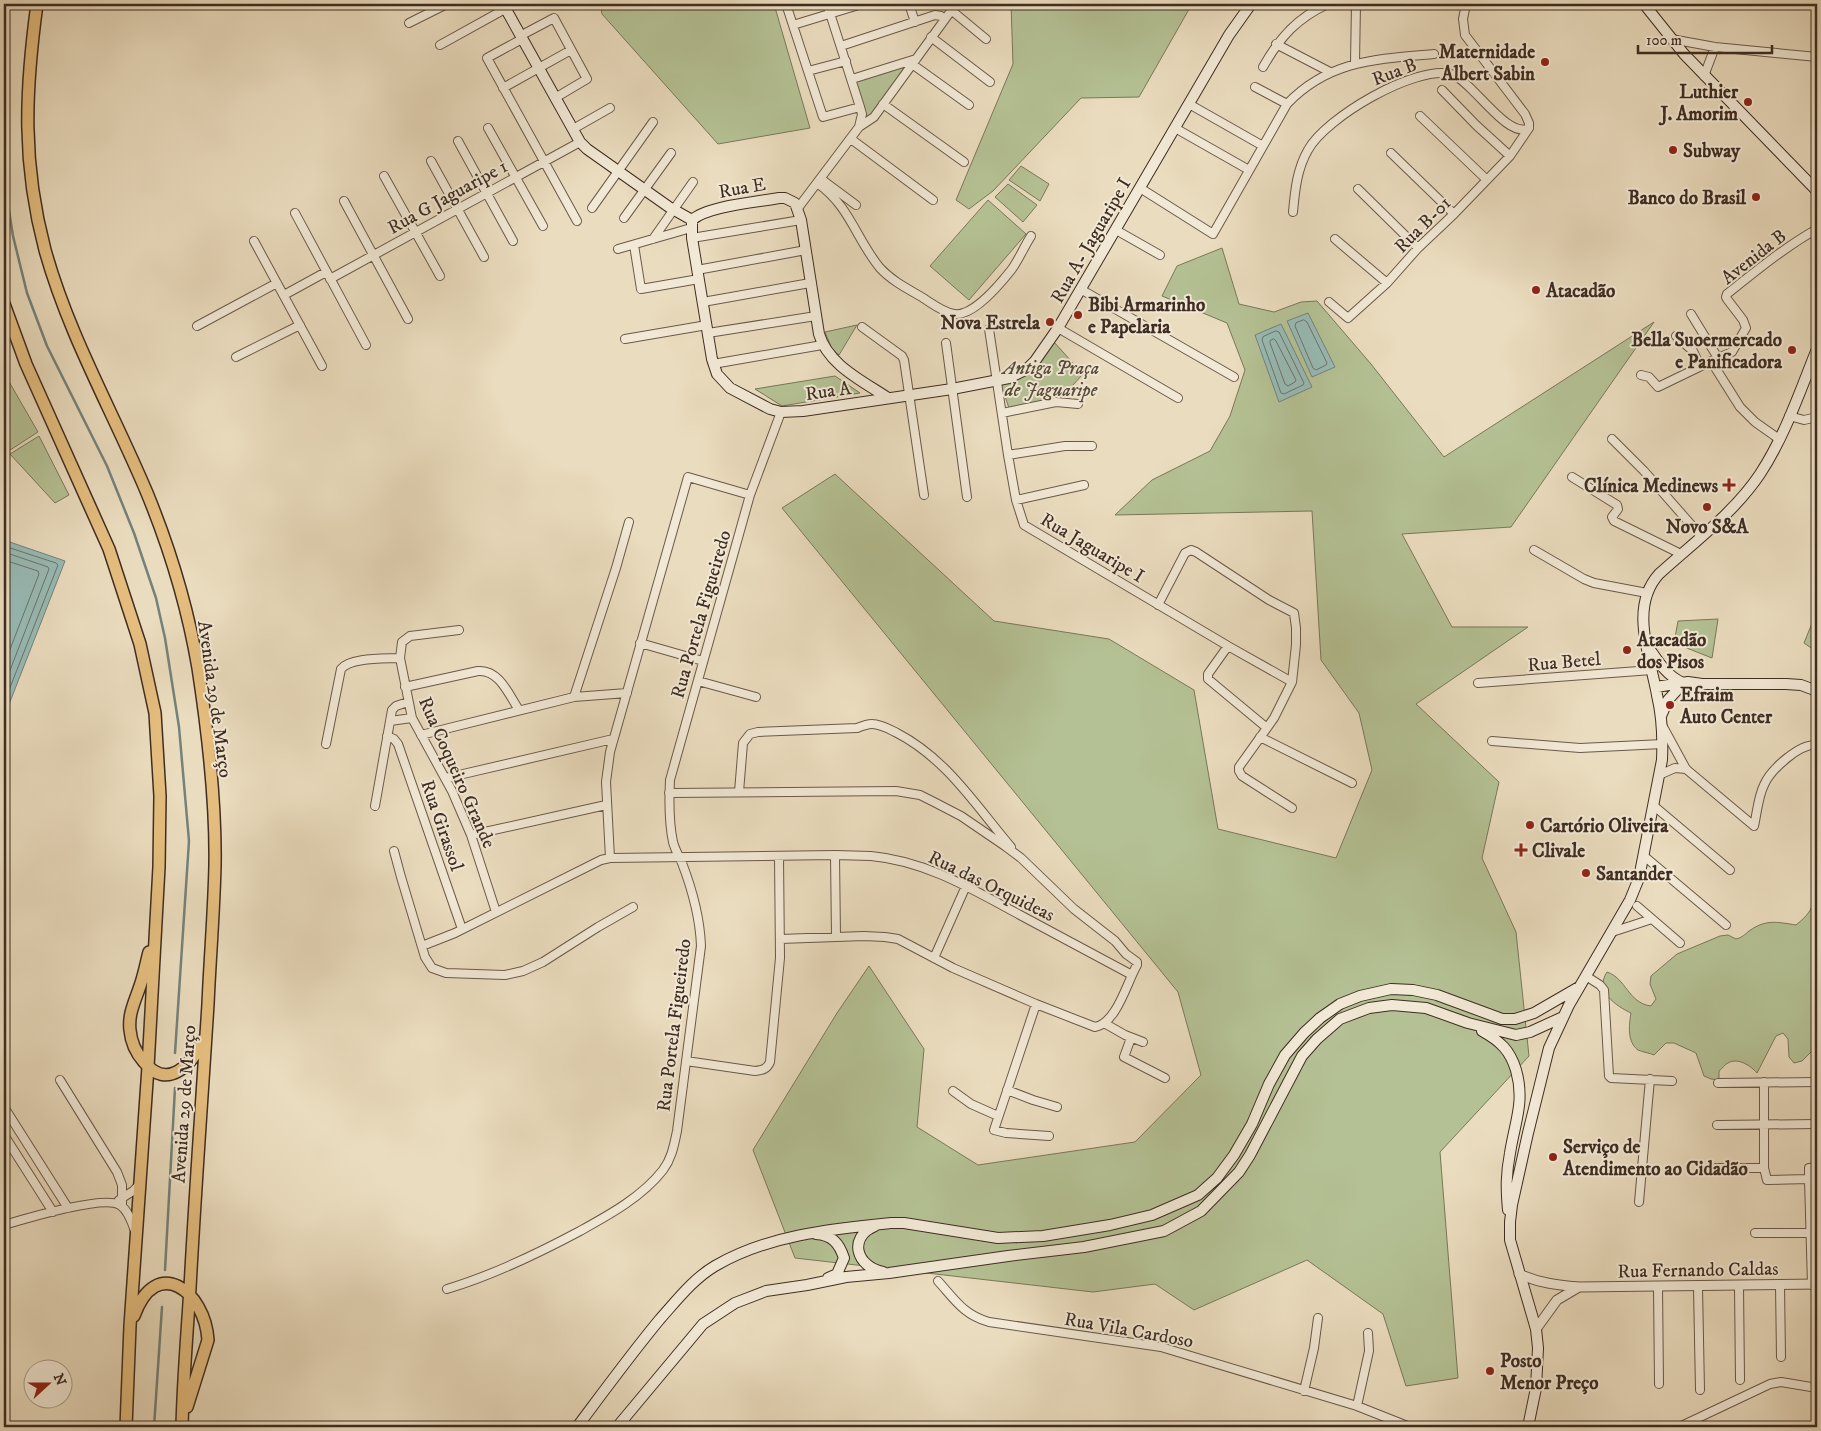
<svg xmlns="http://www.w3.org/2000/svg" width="1821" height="1431" viewBox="0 0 1821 1431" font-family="'IM FELL DW Pica',serif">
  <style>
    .green { fill: #b4c194; stroke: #7a775b }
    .water { fill: #98bbb6; stroke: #74827b }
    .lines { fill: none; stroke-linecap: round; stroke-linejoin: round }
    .shore { stroke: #6c746c; stroke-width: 1 }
    .stream { stroke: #74827b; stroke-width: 2.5 }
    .minor-casing { stroke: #6a5949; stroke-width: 10 }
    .tertiary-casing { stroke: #6a5949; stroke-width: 11 }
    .secondary-casing { stroke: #3f2d22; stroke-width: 12 }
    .primary-casing { stroke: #3f2d22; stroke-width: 14 }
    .minor { stroke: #f1e8d5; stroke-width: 8 }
    .tertiary { stroke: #f1e8d5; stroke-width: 9 }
    .secondary { stroke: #f1e8d5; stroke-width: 10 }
    .primary { stroke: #e5be7f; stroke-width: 11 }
    .poi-dot { fill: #8f2418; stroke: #f1e8d5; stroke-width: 2 }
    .labels { text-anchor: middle; stroke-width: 4; stroke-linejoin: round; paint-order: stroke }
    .poi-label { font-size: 19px; font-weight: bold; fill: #3f2d22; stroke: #f1e8d5; text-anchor: start }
    .street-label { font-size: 19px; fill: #3f2d22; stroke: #f1e8d5 }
    .park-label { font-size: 19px; font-style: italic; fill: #564b39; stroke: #f1e8d5 }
  </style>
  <rect width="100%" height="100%" fill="#eadcbe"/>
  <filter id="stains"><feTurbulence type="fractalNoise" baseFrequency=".004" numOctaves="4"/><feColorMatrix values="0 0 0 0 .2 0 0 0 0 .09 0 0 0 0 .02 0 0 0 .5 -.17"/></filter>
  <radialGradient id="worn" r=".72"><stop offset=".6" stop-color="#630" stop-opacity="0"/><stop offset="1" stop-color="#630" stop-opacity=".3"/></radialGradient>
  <!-- green -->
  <path class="green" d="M600,4H774L810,128L718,144L602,14Z
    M1011,4H1192L1139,97L1081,98L993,191L969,209L956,200L1013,64Z
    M910,65L871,116L864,121L852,76Z
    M1021,166L1049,184L1040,201L1009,180Z
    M1008,184L1037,205L1023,222L995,197Z
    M988,200L1026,234L969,300L930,266Z
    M1222,248L1239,304L1274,312L1301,302L1317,301L1371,364L1444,457L1654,322L1511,527L1402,534L1452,627H1528L1416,704L1499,782L1482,858L1516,932L1529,1056L1440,1152L1458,1378L1406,1386L1383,1314L1307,1260L1194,1310L1155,1284L1093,1292L795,1258L753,1150L837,1013L869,966L924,1049L917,1127L978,1165L1135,1142L1201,1075L1178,992L782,508L835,474L994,621L1109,639L1194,690L1218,829L1336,858L1372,770L1359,713L1321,660L1312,511L1115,515L1152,480L1210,451L1230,416L1245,370L1227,323L1162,296L1177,266Z
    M857,325L839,355L832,349L825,332Z
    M1053,341L1083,374L1062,397L1009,408L1001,385Z
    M4,373L38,432L4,454Z
    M835,376L860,393L782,406L755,389Z
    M39,436L69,495L55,503L10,454Z
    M1817,611V652L1804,643Z
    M1718,619L1712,658L1674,643L1678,621Z
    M1817,876V1052L1812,1051L1802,1061L1794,1063L1789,1057L1788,1039L1783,1033L1776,1036L1757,1073C1751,1066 1738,1057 1728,1063C1725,1064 1722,1069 1719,1071V1080L1711,1079L1704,1076L1696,1053L1674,1043H1666L1654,1055C1650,1053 1642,1052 1638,1050C1627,1042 1629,1025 1631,1013C1616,1006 1594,991 1607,972C1626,978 1628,1003 1651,1006L1656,999L1650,984L1651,976L1677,954L1720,936L1728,935L1736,939C1743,937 1744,935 1749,931C1766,919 1777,922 1796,925C1820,906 1810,901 1817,876Z"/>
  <!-- water -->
  <path class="water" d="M1308,313L1335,367L1312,377L1287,321Z
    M1281,324L1312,387L1279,402L1255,335Z
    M4,540L65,561L6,712H4Z"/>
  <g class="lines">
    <!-- shore -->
    <path class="shore" d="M1304,320L1307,322L1327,363L1326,365L1316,370L1313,368L1295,326L1296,323Z
      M1276,331L1279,332L1304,383L1303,385L1284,394L1281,393L1262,340L1263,337Z
      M1274,339L1276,341L1296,380L1295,382L1288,386L1285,384L1270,343V341Z
      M4,546L56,563L58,565L4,703
      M4,552L48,567L49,569L4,686
      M4,560L38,571L39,574L4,665"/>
    <!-- stream -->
    <path class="stream" d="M4,19L6,4
      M4,180L13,236L27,293L47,346L107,466L134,533L156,598L165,638L179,727L189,841L175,1053
      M165,1270L175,1088
      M154,1427L162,1307"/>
    <defs>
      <path id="minor" d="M786,4L823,117L860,107
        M909,4L915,22
        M1450,4L1466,5
        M951,10L986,39
        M409,23L447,4
        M793,25L862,4
        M520,36L554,18L587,79L555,98
        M931,37L990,82
        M522,39L487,58L577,221
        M1671,39L1715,47L1817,57
        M1276,44L1330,72
        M440,45L514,4
        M841,46L935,15L941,16L944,19
        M1355,63L1356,4
        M912,64L969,105
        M1263,67C1280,37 1297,18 1328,4
        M808,71L846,61
        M1704,76L1715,47
        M852,79L916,59
        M1255,87L1287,104
        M503,88L571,50
        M1442,90L1476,125L1510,156
        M883,104L964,162
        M1189,104L1263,146
        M1420,116L1487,180
        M859,127L874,117L956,4
        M488,128L543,226
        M1175,128L1249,170
        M573,129L610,108
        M851,139L933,200
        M458,141L513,241
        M1391,153L1454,214
        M431,161L484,257
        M384,176L440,276
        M821,179L856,205
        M817,183C850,206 856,239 880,268C891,280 906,288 920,296C930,302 942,312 954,314C973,317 1001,283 1012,269C1019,259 1024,247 1031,236
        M1140,188L1213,234L1287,104C1329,60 1377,59 1434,54
        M1358,189L1418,248
        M344,201L408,319
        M592,208L653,122
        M798,208L859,127L862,114L860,107L827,4
        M1293,212C1295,190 1297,169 1308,150C1325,118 1415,65 1451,74C1472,80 1507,140 1529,128V123L1525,114L1465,35L1463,19L1466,4
        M295,213L366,345
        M624,218L671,153
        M1116,230L1160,255
        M692,238L801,220
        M653,239L693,182
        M1335,239L1387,283
        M254,241L322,366
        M634,245L641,289L699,279
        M618,249L691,228
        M697,270L806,250
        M330,279L580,142
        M1082,290L1234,377
        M284,295L326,272
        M703,302L810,283
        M1329,302L1348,318L1387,283L1418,248L1454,214L1510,156L1529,128
        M197,326L277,283
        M862,327L902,356L904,360L924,495
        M1058,328L1178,398
        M989,329L1008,455L1016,500L1024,525L1228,646L1292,682
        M708,333L816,316
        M1676,336L1693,351L1700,366
        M625,339L707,325
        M946,343L967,497
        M236,357L300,325
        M1718,358L1732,352L1746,328L1743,320L1727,299L1726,297L1727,294C1756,271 1785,247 1817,229
        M1711,361L1740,407L1755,422L1779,439
        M713,364L822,345
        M1641,375L1649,377L1658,387L1718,358L1691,314
        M1002,413L1056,402L1078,404
        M1789,416L1804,420L1817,417
        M1612,439L1644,471L1701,536
        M1008,455L1065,446H1092
        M1572,477L1617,505L1618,509L1612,517L1614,521L1681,554
        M1016,500L1084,485
        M1534,550L1584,579L1594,583L1647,593
        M1158,605L1185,553L1191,550L1196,552L1269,600L1294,613L1296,628V645L1292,682L1274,718L1239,767V771L1242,776L1292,808
        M640,643L703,661
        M1228,646L1208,674V679L1267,728
        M400,658L402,642L410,636L459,630
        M698,681L756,697
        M1478,683L1652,670
        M405,687L478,671C499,669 509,695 519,710
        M574,697L616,568L629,522
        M390,721L412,718
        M1662,725L1686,769L1754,826C1757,813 1758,797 1764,785C1771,769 1800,743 1817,745
        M421,735L574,697L627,693
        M387,736L394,739L398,744L462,929
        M1260,737L1352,783
        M1492,741L1580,748L1663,744
        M326,744L341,669C350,657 385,659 400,658L412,718L452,791L471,835L496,912
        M1659,775L1675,768L1686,769
        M446,778L613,739
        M739,792L743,743L750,734L758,732L857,728C862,726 867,724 872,724C881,724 889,729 897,733C947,759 976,806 1011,847
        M669,793L896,791L920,795L934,802L961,816L1005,846L1021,858L1074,909L1115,941L1126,954L1137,962V965C1127,982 1117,1023 1095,1027L1036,1004L953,968L898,939L885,937L864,936L780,939
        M375,806L392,710L396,706L408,702
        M1654,806L1730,870
        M471,835L606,805
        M394,851L401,877L425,957L432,968L446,973L505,975L523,971L543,962L598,927L633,907
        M835,855L836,937
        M1644,856L1726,925
        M610,858L606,782L610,752L688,477L750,495
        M1817,866V865
        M1637,906L1680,943
        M1612,932L1652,919
        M422,946L455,933L601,860L610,858L835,855L871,856C926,861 972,889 1020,915C1057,935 1094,955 1132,975
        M934,958L966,886
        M1586,976L1600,985L1604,990L1609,1076L1611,1078L1672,1081
        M1036,1004L994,1130L1006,1133L1049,1136
        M1104,1023L1125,1035L1143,1042
        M1131,1038L1124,1057L1165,1078
        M686,1061L755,1071C763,1070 767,1069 770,1062L780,958L779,856
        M60,1080L117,1172L122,1185V1206
        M1764,1082V1168L1767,1180L1809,1179V1168L1817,1167
        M1718,1083L1817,1082
        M1007,1090L1033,1100L1057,1107
        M953,1091L971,1104L998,1116
        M4,1107L68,1208
        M1717,1125L1817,1124
        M4,1135L53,1212
        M1716,1168H1764
        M1809,1179L1812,1285
        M119,1200L133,1191L140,1184
        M1639,1202L1650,1079
        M4,1225C24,1219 104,1195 120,1205C128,1210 132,1222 135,1231
        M1755,1233H1811
        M938,1281C955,1300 964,1315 989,1322L1161,1347L1357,1406L1410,1427
        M1780,1285L1781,1357
        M1658,1286L1659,1384
        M1739,1286L1740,1380
        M1698,1287L1700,1390
        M447,1289C494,1275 537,1254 580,1231C609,1215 642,1197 663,1170C672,1158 674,1145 677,1131L701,946C700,919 692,889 682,863C679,856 675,850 673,842C669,823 669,800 670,780L750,495L781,412
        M1304,1391L1314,1348L1318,1318
        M1357,1406L1369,1351L1368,1333
        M1679,1427L1770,1384L1781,1382L1817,1388"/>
      <path id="tertiary" d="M1519,1274C1539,1283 1557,1285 1579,1287L1817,1284
        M1536,1329L1557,1300L1579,1287"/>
      <path id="secondary" d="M503,4L580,142L587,149L669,207L692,220
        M1644,4L1684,54L1817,191
        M692,220V238L712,359L717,374L730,388L770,409L781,412L803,411L952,389L1009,378L1027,369L1035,361L1058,328L1229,35L1251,4
        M692,220C707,206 758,202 779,198H785L795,203L801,220L819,334C828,365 863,381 888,398
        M1651,651C1660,664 1667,675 1681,682
        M1656,687L1688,682L1702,684H1786L1801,685L1817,691
        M1661,716L1668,700L1678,689
        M1482,1031C1500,1041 1510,1050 1516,1070C1525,1102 1515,1121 1510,1153C1506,1174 1506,1188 1508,1210
        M875,1226C847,1238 857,1267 883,1272
        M816,1234C832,1235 839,1243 844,1258L837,1274L828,1278
        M577,1427C604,1391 631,1354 660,1319C677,1300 693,1279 715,1266C768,1235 831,1229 891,1223H904L998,1238L1043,1236L1110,1225L1152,1215L1198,1195L1217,1178L1234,1155L1252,1124L1269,1084L1285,1055L1304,1033L1320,1018L1340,1004L1360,996L1391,989L1413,990L1437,995L1502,1019H1515L1534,1013L1579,987
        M617,1427L703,1324L735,1303L766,1291L807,1285L846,1277L889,1273L1008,1256L1084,1247L1164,1231L1201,1211L1239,1172L1250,1155L1302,1056L1317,1039L1340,1019L1369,1008L1392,1005L1426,1008L1468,1023L1516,1035L1530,1032L1563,1017
        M1528,1427L1536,1388L1538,1348L1536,1329L1510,1240V1222L1512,1205L1528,1133L1549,1048L1569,1005L1630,900L1639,878L1662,760C1663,738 1662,716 1657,695C1650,656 1629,607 1659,574C1693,543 1734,513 1760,474C1785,436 1800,391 1817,349"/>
      <path id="primary" d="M37,4C25,92 22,163 45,250C69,336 113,412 147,493C170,549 188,609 198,668C208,733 216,800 215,865C214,911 210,958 208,1004C202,1099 195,1194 190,1288C187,1335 183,1381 182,1427
        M4,304L26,364L109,549L140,644L155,713L160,796L159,867L148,1067L130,1326L126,1427
        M149,952C146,963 144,975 140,986C135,1001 128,1014 130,1030C131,1042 136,1053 144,1062C167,1091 192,1065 203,1040
        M134,1316C156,1254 205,1291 208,1340L187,1407"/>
    </defs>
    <!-- minor casing -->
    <use href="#minor" class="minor-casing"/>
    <!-- tertiary casing -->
    <use href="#tertiary" class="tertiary-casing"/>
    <!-- secondary casing -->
    <use href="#secondary" class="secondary-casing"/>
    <!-- primary casing -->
    <use href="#primary" class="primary-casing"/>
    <!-- minor -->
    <use href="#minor" class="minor"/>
    <!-- tertiary -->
    <use href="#tertiary" class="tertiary"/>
    <!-- secondary -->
    <use href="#secondary" class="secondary"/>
    <!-- primary -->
    <use href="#primary" class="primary"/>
  </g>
  <!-- markers -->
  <g class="poi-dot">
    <circle cx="1545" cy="62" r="5"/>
    <circle cx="1748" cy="102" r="5"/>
    <circle cx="1673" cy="150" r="5"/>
    <circle cx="1756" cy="197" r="5"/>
    <circle cx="1536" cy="290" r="5"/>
    <circle cx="1078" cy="315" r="5"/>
    <circle cx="1050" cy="322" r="5"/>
    <circle cx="1792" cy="350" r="5"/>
    <path d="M1726.5 477.5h5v5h5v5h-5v5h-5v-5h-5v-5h5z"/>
    <circle cx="1707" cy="507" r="5"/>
    <circle cx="1627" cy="650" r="5"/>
    <circle cx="1670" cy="705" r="5"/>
    <circle cx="1530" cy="825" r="5"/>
    <path d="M1518.5 842.5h5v5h5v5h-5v5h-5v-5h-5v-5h5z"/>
    <circle cx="1586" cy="873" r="5"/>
    <circle cx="1553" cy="1157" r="5"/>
    <circle cx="1490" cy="1371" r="5"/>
  </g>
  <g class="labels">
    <!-- poi labels -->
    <g class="poi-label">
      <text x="1535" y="58" text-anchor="end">Maternidade<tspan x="1535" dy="22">Albert Sabin</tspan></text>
      <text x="1738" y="98" text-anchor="end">Luthier<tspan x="1738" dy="22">J. Amorim</tspan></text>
      <text x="1683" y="157">Subway</text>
      <text x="1746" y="204" text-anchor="end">Banco do Brasil</text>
      <text x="1546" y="297">Atacadão</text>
      <text x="1088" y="311">Bibi Armarinho<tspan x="1088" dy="22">e Papelaria</tspan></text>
      <text x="1040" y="329" text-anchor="end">Nova Estrela</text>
      <text x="1782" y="346" text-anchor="end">Bella Suoermercado<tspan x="1782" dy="22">e Panificadora</tspan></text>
      <text x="1718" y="492" text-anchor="end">Clínica Medinews</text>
      <text x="1707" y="533" text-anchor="middle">Novo S&amp;A</text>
      <text x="1637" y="646">Atacadão<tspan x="1637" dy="22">dos Pisos</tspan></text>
      <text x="1680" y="701">Efraim<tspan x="1680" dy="22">Auto Center</tspan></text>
      <text x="1540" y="832">Cartório Oliveira</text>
      <text x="1532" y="857">Clivale</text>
      <text x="1596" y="880">Santander</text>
      <text x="1563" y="1153">Serviço de<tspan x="1563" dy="22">Atendimento ao Cidadão</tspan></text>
      <text x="1500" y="1367">Posto<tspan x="1500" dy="22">Menor Preço</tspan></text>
    </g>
    <!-- street labels -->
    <g class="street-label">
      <text transform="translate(1394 71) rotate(-21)" y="7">Rua B</text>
      <text transform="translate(742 187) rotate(-10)" y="7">Rua E</text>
      <text transform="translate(447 196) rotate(-29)" y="7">Rua G Jaguaripe 1</text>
      <text transform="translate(1422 224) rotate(-45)" y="7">Rua B-01</text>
      <text transform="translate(1090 240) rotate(-60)" y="7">Rua A- Jaguaripe I</text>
      <text transform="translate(1753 256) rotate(-38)" y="7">Avenida B</text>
      <text transform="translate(828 390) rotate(-8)" y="7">Rua A</text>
      <text transform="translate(1093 547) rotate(31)" y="7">Rua Jaguaripe I</text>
      <text transform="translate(700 614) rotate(-74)" y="7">Rua Portela Figueiredo</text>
      <text transform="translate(1564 661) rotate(-5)" y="7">Rua Betel</text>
      <text transform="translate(216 699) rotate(82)" y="7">Avenida 29 de Março</text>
      <text transform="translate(458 772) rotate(66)" y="7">Rua Coqueiro Grande</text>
      <text transform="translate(443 825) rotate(71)" y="7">Rua Girassol</text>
      <text transform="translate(992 885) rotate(26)" y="7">Rua das Orquideas</text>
      <text transform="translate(673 1025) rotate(-83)" y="7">Rua Portela Figueiredo</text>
      <text transform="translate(183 1104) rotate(-86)" y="7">Avenida 29 de Março</text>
      <text transform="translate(1698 1269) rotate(-1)" y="7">Rua Fernando Caldas</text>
      <text transform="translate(1129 1329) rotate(10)" y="7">Rua Vila Cardoso</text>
    </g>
    <!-- park labels -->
    <g class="park-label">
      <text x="1051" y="374">Antiga Praça<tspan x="1051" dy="22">de Jaguaripe</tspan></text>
    </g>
  </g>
  <!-- margin -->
  <rect width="1821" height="1431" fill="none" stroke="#eadcbe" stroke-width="20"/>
  <rect x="5" y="5" width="1811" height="1421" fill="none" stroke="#3f2d22" stroke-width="2.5"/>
  <rect x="10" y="10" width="1801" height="1411" fill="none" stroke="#3f2d22"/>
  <!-- north arrow -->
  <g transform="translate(48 1384) rotate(69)"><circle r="24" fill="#f1e8d5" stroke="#aa9d8d"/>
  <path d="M0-4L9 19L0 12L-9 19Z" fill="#8f2418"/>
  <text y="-8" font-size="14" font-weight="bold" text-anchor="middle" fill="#3f2d22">N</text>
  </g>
  <!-- scale -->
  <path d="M1638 45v8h134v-8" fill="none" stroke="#3f2d22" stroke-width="2.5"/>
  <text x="1646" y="45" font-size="15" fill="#3f2d22" stroke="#f1e8d5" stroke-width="4" paint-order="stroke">100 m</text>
  <rect width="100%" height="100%" filter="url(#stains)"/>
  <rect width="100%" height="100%" fill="url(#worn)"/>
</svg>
